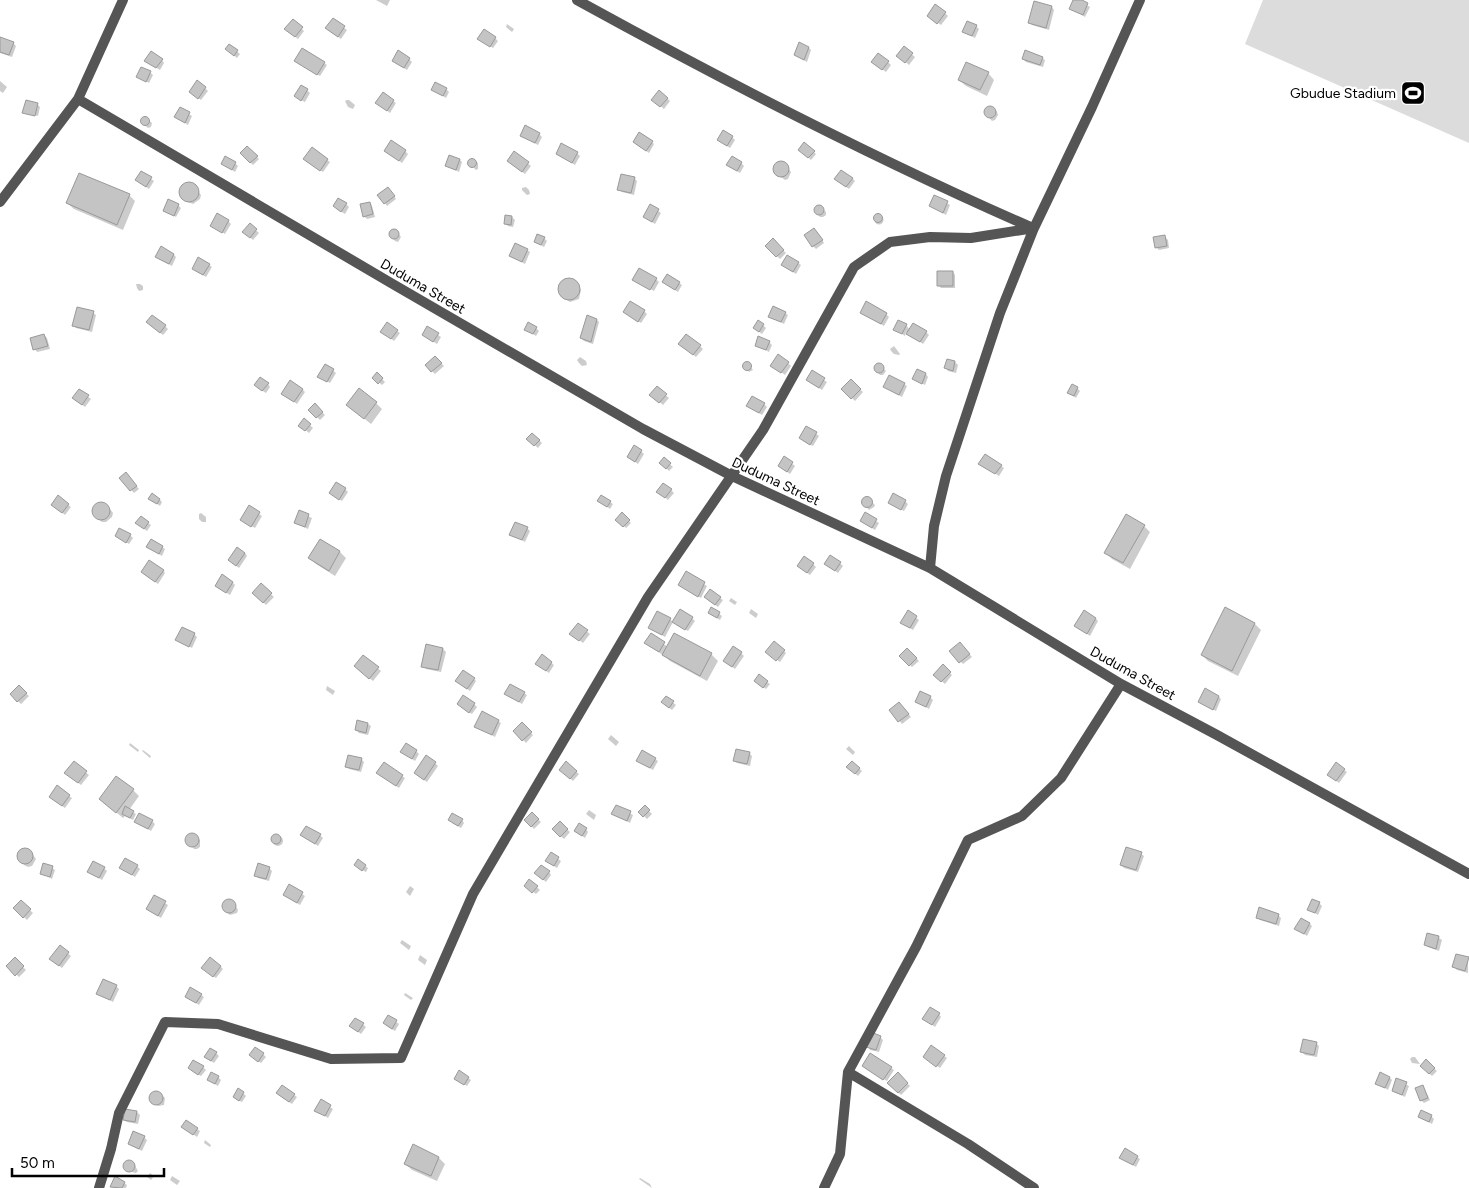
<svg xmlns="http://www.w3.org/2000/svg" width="1469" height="1188" viewBox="0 0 1469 1188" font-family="Figtree,sans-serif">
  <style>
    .green { fill: #dcdcdc }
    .shadow { fill: #0003 }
    .building { fill: #c4c4c4; stroke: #999 }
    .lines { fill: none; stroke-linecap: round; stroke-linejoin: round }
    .minor { stroke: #555; stroke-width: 10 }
    .labels { text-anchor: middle; stroke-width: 4.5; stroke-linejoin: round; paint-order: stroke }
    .poi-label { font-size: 14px; fill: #000; stroke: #fff; text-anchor: end }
    .street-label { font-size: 14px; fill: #000; stroke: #fff }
  </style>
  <rect width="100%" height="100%" fill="#fff"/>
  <!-- green -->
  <path class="green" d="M1263,0H1469V143L1245,44Z"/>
  <!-- shadow -->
  <path class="shadow" d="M376,0H390L387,6Z
    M1075,0H1079L1090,7L1085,17L1071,8Z
    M1052,7L1054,10L1049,30L1032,25L1030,22Z
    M945,13L948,16L941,25L931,18Z
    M333,19L347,30L341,39L330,31Z
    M293,21L304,31L298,39L289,32Z
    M507,24L514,29L512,32L506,27Z
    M976,26L979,29L975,38L964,32Z
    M495,38L498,41L493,48L482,41Z
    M0,39L13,43L16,46L12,57L0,53Z
    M230,45L240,54L237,58L230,52Z
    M809,48L811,50L807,62L795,55Z
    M904,48L915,57L909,65L901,58Z
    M1042,58L1045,60L1043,67L1026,62L1023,59Z
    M409,59L412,62L407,70L396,63Z
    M162,60L164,63L160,70L149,63Z
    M888,62L891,65L886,72L875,64Z
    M324,63L327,65L320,76L299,64Z
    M150,72L153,75L149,83L138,77Z
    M988,73L994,80L987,96L966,86L959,80Z
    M0,81L7,87L3,93L0,91Z
    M302,86L310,93L305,102L299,99Z
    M205,88L208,91L201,100L193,94Z
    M446,89L449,92L446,98L433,90Z
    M660,92L670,101L664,109L656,102Z
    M383,94L396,103L390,113L377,103Z
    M347,100H349L355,105L353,109L348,107L345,101Z
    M37,104L40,107L38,116L25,112Z
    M988,108L994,109L997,112L998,115L995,120L992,121L985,113Z
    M180,109L192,116L188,125L176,117Z
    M143,118H146L152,123L151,127L148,128L142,123Z
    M539,134L542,137L538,145L521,136Z
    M732,137L735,140L730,148L721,142Z
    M652,142L654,144L649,153L637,145Z
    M805,143L816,154L811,160L802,152Z
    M247,147L259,159L253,165L241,153Z
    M386,151H405L408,154L402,163Z
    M515,152L531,166L525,174L511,164Z
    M577,153L580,156L575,165L557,154Z
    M472,159L478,163V169L476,170L469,163Z
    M327,160L330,162L323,172L308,162Z
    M460,160L462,162L459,172L446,166Z
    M780,162L784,163L791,172L788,179L785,180L775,173L774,166Z
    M235,163L238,166L235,172L223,164Z
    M741,163L744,166L740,173L730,167Z
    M141,172L154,181L149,189L136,180Z
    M634,178L637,181L634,195L622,192L619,189Z
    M852,178L855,181L849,189L839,182Z
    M187,183L192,184L201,195L200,199L193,204L185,201L180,193L183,185Z
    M526,187L529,190L530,194L527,195L522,190V188Z
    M391,191L396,199L387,206L385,203Z
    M129,195L135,201L123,230L74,209L67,203Z
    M935,196L950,205L946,215L931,206Z
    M370,203L372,206L375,217L367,219L364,216Z
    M346,204L349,207L345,214L337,209Z
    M178,205L181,208L176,217L164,210Z
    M651,206L661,213L655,224L647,219Z
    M817,206H820L826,212V215L823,217H820L815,211Z
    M874.5 220a4.5 4.5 0 1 1 9 0a4.5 4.5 0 1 1-9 0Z
    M512,217L515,220L513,227L508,226L505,223Z
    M228,221L231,224L225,234L214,228Z
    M250,225L259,233L253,240L244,232Z
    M393,231H396L401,237L398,242L395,241L390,235V232Z
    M817,232L824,243L816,249L813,246Z
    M1165,237L1168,240L1169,248L1159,250L1156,247Z
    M544,238L547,241L544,247L535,242Z
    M773,240L786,253L780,259L767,246Z
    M527,250L530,252L525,264L511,256Z
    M174,255L176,257L172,266L159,259Z
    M798,263L801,265L796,274L782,265Z
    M209,265L212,267L206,277L196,271Z
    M953,272L955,275V288H941L939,286Z
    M656,279L659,282L654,291L635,280Z
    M566,280H571L578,286L581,290L579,299L570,302L562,297L560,292L559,287Z
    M679,283L682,285L678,292L667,285Z
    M136,284H140L143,286V290L139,291L137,288Z
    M644,311L647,314L641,323L624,312Z
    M93,313L96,315L92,332L76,328L74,325Z
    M785,313L788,315L784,324L770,317Z
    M862,313L886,314L889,317L884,326Z
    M597,320L599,322L593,344L584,341L581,338Z
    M150,325L165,326L168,329L163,335Z
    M763,325L766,328L762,334L758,331Z
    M906,325L910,330L926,332L929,335L923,344L906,332L905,336L895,329Z
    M428,328L441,337L437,344L426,337Z
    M536,328L539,331L536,336L525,329Z
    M397,331L400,333L394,341L385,334Z
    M44,335L47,338L50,349L37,352L35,349Z
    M769,342L772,345L769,352L756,345Z
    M700,346L703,349L696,357L683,347Z
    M894,346L900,354L899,355L894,354L891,351L890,349Z
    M580,357L586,361L587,365L582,366L579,363L577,360Z
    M435,358L444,366L435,374L426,365Z
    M948,360L955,362L958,365L956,373L948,371L946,368Z
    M745,363H748L753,370L749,372L744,364Z
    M788,363L791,366L785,375L775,368Z
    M878,364L880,365L886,371L883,375H880L875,369Z
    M326,365L336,373L330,383L320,377Z
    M812,372L827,382L822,390L807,380Z
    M377,374L385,382L382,385L374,378Z
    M926,374L928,377L925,385L914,379Z
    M851,381L863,392L855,401L843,389Z
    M268,384L270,387L266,393L258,388Z
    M904,384L907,386L902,397L884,387Z
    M657,388L669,398L663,405L651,395Z
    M1077,388L1080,391L1076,398L1069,393Z
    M302,389L305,392L297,404L283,394Z
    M80,390L91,399L85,407L77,401Z
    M376,403L382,409L371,424L347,405Z
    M764,404L767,407L762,415L748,406Z
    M315,405L325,415L320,420L310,410Z
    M304,420L313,428L309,433L303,428Z
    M807,427L819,436L813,446L803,441Z
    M532,434L542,443L538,448L528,439Z
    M641,451L644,454L638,464L631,459Z
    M785,458L795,466L790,474L782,468Z
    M664,459L673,467L669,471L661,463Z
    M983,466H1001L1004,468L999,476Z
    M129,477L139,489L134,493L121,478Z
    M345,489L348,492L342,501L333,495Z
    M671,490L674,493L668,500L661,494Z
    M867,497L875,505L874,507L869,510L862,502V500Z
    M160,500L162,502L160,506L153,501Z
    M599,501L610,502L613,504L610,509Z
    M905,501L908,504L904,511L892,505Z
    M101,503H105L113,513L112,517L106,522H102L98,519L93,511L94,507Z
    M68,505L71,507L65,515L55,507Z
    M249,507L262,516L255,528L244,522Z
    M299,512L312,518L308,529L295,523Z
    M201,513L206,517V522H202L199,519V514Z
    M622,514L631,523L626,528L617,520Z
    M865,514L879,523L875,530L864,523Z
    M148,523L151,525L147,531L140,526Z
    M1144,526L1150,532L1130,569L1112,559L1106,553Z
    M527,528L530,531L525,542L511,534Z
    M130,535L133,538L129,544L116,536Z
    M320,540L340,552L346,558L335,576L316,564L310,558Z
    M147,547H162L165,549L162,556Z
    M245,553L247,556L239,568L232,563Z
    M840,563L843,566L838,573L826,564Z
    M813,564L816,567L810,575L801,568Z
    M163,570L165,573L158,584L145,575Z
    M686,573L707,586L701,598L679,585Z
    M233,583L235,585L230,595L216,586Z
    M261,585L274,597L266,605L254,593Z
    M720,598L723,600L718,607L708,600Z
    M731,598L737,602L735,605L729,601Z
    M712,608L722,616L720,620L709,613Z
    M751,609L758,614L756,618L749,613Z
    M908,612L919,620L913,630L904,625Z
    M692,618L695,621L688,631L676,624Z
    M670,619L673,622L665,637L653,630Z
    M1096,619L1098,621L1090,636L1076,626Z
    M578,624L590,634L583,643L574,636Z
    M1255,624L1261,630L1238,676L1208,661L1202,655Z
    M194,634L197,637L192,648L177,640Z
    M651,635L668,647L674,635L712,655L718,661L707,681L670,661L663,655L649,646L646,643Z
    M960,644L972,657L963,664L951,651Z
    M443,649L446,652L441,672L426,669L423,666Z
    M907,649L919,661L912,667L901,656Z
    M784,651L786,653L780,662L770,655Z
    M741,653L744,656L735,669L728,664Z
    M364,656L381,671L373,681L358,669Z
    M542,656L554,665L549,673L539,666Z
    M943,666L952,675L945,684L935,675Z
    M474,679L476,681L470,691L460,684Z
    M767,682L770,684L766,689L758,683Z
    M327,686L335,691L333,695L326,690Z
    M19,687L29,696L21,704L11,694Z
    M524,693L527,695L522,704L506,694Z
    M666,697L676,705L672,710L665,705Z
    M930,697L933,700L929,709L917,702Z
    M1219,697L1221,699L1216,711L1199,702Z
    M474,704L477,707L472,714L461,707Z
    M902,706L911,717L902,724L891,710Z
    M498,721L501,723L495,737L476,726Z
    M368,724L371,726L368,735L359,733L356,730Z
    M522,724L533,735L526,743L515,731Z
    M611,735L619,742L616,746L608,739Z
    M130,743L139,750L138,752L129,745Z
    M849,746L855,752L853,755L846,749Z
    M143,750L151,756L150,758L142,751Z
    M416,751L419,754L415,761L402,752Z
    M749,753L752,756L750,766L737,763L734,760Z
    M361,759L364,762L361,772L349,769L346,766Z
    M655,759L658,761L653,770L638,761Z
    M74,763L89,775L81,785L69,776Z
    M435,763L438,766L427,782L418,776Z
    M566,763L579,774L573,781L561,770Z
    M852,763L862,771L858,776L848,767Z
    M384,764L405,778L399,788L381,776Z
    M1344,770L1347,772L1339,783L1331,777Z
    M133,790L139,796L129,810L136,814L133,820L125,816L123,818L100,799Z
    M69,796L72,798L65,808L53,800Z
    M616,806L633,815L630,823L613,814Z
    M645,807L652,814L647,819L640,812Z
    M589,810L596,815L594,820L586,814Z
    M532,814L541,822L534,829L526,820Z
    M462,820L464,823L461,828L452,823Z
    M152,821L155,824L151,831L139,824Z
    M560,823L570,832L564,839L553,829Z
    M586,829L588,832L585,838L579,834Z
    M190,835L200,840V847L197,849H194L186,840Z
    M301,835H320L323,838L318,846Z
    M273 841a5 5 0 1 1 10 0a5 5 0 1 1-10 0Z
    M26,850L30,851L36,859L32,866L28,867L24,865L19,858V854L22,851Z
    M551,854L561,861L557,868L549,863Z
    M1141,854L1144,856L1138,872L1124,868L1121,865Z
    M137,866L140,869L135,877L121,868Z
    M365,866L368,868L366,872L358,868Z
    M52,868L55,870L52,879L41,873Z
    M104,868L107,871L102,880L89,872Z
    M269,868L272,871L269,881L258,878L255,875Z
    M549,872L551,875L546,882L539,876Z
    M530,881L540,890L536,894L525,886Z
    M290,886L305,896L300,905L284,895Z
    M410,886L414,889L410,896L406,892Z
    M154,897L168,905L161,918L150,911Z
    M227,901H231L234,904L238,910L237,913L230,915L224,910V903Z
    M21,902L33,913L27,920L15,908Z
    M1319,903L1322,906L1318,915L1308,909Z
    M1278,915L1281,918L1279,926L1260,920L1257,917Z
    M1310,924L1312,926L1307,936L1296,929Z
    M1428,935L1439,938L1442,940L1439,951L1428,947L1425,945Z
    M402,940L411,946L409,950L400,943Z
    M60,947L71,956L62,968L54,962Z
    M420,955L427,960L425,965L418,960Z
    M1468,958V973L1457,970L1454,967Z
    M15,959L26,970L19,977L7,966Z
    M220,966L223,969L216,978L206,971Z
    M116,986L119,989L113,1002L98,994Z
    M405,993L413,998L411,1000L404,995Z
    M201,995L204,997L199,1005L186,997Z
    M939,1014L941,1017L935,1027L927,1021Z
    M388,1016L399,1024L395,1031L387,1026Z
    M356,1019L366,1027L361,1034L351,1026Z
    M880,1037L883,1040L879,1052L870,1050L868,1047Z
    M1316,1043L1319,1046L1317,1057L1305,1055L1302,1052Z
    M216,1053L219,1056L214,1063L208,1059Z
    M263,1054L266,1057L261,1063L253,1058Z
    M944,1056L947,1058L940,1068L927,1059Z
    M1412,1057H1415L1420,1064L1412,1063L1410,1059Z
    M1426,1061L1437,1071L1432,1076L1421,1066Z
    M203,1067L206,1070L201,1076L192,1071Z
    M891,1068L894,1070L887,1081L867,1069Z
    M898,1074L910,1086L901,1095L889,1083Z
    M218,1077L221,1080L218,1086L208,1080Z
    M468,1078L471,1080L467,1086L458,1081Z
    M1390,1078L1392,1080L1388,1090L1377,1083Z
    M1397,1080L1409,1086L1405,1097L1393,1091Z
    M1423,1086L1430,1100L1424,1103L1421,1100Z
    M155,1092L159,1093L165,1098L164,1105L158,1106L152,1101V1094Z
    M243,1093L246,1096L242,1102L237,1100Z
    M294,1095L297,1097L292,1104L280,1096Z
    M321,1101L333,1109L328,1118L316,1110Z
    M137,1112L140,1115L138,1124L127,1122L124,1120Z
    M1431,1116L1434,1119L1432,1124L1419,1117Z
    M183,1127L197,1129L200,1131L197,1137Z
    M144,1137L147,1140L142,1151L129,1144Z
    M205,1140L211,1145L210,1147L204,1143Z
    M1137,1157L1140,1159L1136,1167L1121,1158Z
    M439,1158L445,1164L437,1181L412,1170L405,1164Z
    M128,1161L134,1164L138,1171L136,1173L127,1171L124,1165Z
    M150,1173L154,1176L151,1180L147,1177Z
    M172,1176L180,1181L177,1185L170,1180Z
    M640,1178L650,1184L652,1188L642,1181L639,1179Z
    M124,1183L127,1185L126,1188L111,1187Z"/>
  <!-- building -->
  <path class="building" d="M1073,0H1082L1088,3L1083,15L1069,9Z
    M1034,1L1052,6L1046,28L1028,23Z
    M935,4L946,12L937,24L927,16Z
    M333,18L345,26L338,37L325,28Z
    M293,19L303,27L295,37L284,29Z
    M967,21L977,25L972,36L962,32Z
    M484,29L496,37L490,47L477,39Z
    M0,37L14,42L9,55L0,52Z
    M799,42L809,47L804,60L794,55Z
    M229,44L238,50L234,56L225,49Z
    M904,46L913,53L905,63L896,56Z
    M302,48L325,62L317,75L294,61Z
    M398,50L410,58L404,68L392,61Z
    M1025,50L1043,57L1040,65L1022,59Z
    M151,51L163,59L156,68L144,61Z
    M878,53L889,61L882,70L871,62Z
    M966,62L989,72L980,90L958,80Z
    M141,67L151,71L146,82L136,77Z
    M197,80L206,87L198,99L189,92Z
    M435,82L447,88L443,96L431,90Z
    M301,85L308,89L301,101L294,96Z
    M659,90L668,98L660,107L651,100Z
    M383,92L394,100L387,111L375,103Z
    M26,100L38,103L35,116L22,113Z
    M984 112a6 6 0 1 1 12 0a6 6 0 1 1-12 0Z
    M180,107L190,112L185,123L174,117Z
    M140.5 121a4.5 4.5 0 1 1 9 0a4.5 4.5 0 1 1-9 0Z
    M525,125L540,133L535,143L520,136Z
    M723,130L733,136L727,146L717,140Z
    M639,132L653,141L646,151L633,142Z
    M391,140L406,150L399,161L384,151Z
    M804,142L815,151L808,158L798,150Z
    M561,143L578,152L572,163L556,154Z
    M247,146L258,156L250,163L240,153Z
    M312,147L328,159L320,171L303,159Z
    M514,151L529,162L522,172L507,161Z
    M449,155L460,159L456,170L445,166Z
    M225,156L236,162L232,170L221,164Z
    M732,156L742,162L737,171L726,165Z
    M467.5 163a4.5 4.5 0 1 1 9 0a4.5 4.5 0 1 1-9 0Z
    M773 169a8 8 0 1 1 16 0a8 8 0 1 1-16 0Z
    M841,170L853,178L846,187L834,179Z
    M141,171L152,177L146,187L135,180Z
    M79,173L130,194L117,225L66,203Z
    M621,174L635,177L631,193L617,190Z
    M179 192a10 10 0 1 1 20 0a10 10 0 1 1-20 0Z
    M388,187L395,196L384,204L377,195Z
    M934,195L948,201L943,213L929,206Z
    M338,198L347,203L341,212L333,206Z
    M168,199L179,204L174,216L163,211Z
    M370,202L373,214L363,217L360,204Z
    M650,204L659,209L652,222L643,217Z
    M814 210a5 5 0 1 1 10 0a5 5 0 1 1-10 0Z
    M217,213L229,220L222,233L210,226Z
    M873.5 218a4.5 4.5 0 1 1 9 0a4.5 4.5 0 1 1-9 0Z
    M505,215L512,216L511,225L504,224Z
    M250,223L257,229L250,238L242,232Z
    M814,228L823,240L812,247L804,235Z
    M389 234a5 5 0 1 1 10 0a5 5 0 1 1-10 0Z
    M537,234L545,237L541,245L534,242Z
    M1165,235L1167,246L1155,248L1153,237Z
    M773,238L784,250L776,257L765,246Z
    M515,243L528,249L522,262L509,256Z
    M161,246L174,254L169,264L155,257Z
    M787,255L799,262L793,272L781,265Z
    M198,257L210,264L203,275L192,269Z
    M639,268L657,278L650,290L632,280Z
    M937,271H953V286H937Z
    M667,274L680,282L675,290L662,282Z
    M558 289a11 11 0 1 1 22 0a11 11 0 1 1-22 0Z
    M630,301L645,310L638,322L623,312Z
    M866,301L887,313L881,324L860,313Z
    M773,306L786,312L781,322L768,317Z
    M77,307L94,311L89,330L72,326Z
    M152,315L166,325L160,333L146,322Z
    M587,315L597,319L591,342L580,338Z
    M758,320L764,324L759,332L753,328Z
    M898,320L907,324L902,334L893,330Z
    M387,322L398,330L391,339L380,332Z
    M528,322L537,327L533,334L524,330Z
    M913,323L927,331L920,342L906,334Z
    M427,326L439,333L433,342L422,335Z
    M44,334L48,346L33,350L30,338Z
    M686,334L701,345L693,355L678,344Z
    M758,336L770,341L766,350L755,346Z
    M778,354L789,362L781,373L770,366Z
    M435,356L442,363L431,372L425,365Z
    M947,359L955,361L953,371L944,368Z
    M742.5 366a4.5 4.5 0 1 1 9 0a4.5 4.5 0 1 1-9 0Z
    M874 368a5 5 0 1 1 10 0a5 5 0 1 1-10 0Z
    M325,364L334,369L327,382L317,377Z
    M917,369L926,373L922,384L912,379Z
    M812,370L825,378L819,388L806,380Z
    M377,372L383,378L378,384L372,378Z
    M889,375L905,383L899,395L883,387Z
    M260,377L269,383L262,391L254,385Z
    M851,379L861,389L851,399L841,389Z
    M290,380L303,389L294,402L281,394Z
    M1072,384L1078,387L1074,396L1067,393Z
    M657,386L667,394L659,403L649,395Z
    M359,388L377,402L364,419L346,405Z
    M79,389L89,395L82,405L72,398Z
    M752,396L765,403L759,413L746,406Z
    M315,403L323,412L316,418L308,410Z
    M304,418L311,424L305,431L298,426Z
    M806,426L817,432L810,445L799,438Z
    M532,433L540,440L534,446L526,439Z
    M634,445L642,450L635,462L627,457Z
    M985,454L1002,465L995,474L978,464Z
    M784,456L793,462L787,472L778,466Z
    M664,457L671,463L666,469L659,463Z
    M126,472L137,486L130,491L119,478Z
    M336,482L346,488L339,500L329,493Z
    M663,483L672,489L665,498L656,492Z
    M152,493L160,499L157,504L148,499Z
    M893,493L906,500L901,510L888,503Z
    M58,495L69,504L62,513L51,505Z
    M601,495L611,501L607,507L597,501Z
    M861.5 502a5.5 5.5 0 1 1 11 0a5.5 5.5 0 1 1-11 0Z
    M92 511a9 9 0 1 1 18 0a9 9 0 1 1-18 0Z
    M249,505L260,512L251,527L240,520Z
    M299,510L309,514L305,527L294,523Z
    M622,512L630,520L623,527L615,520Z
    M865,512L877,519L872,528L860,521Z
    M1126,514L1145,525L1123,563L1104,553Z
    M141,516L149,522L144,529L135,523Z
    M515,522L528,527L522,540L509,535Z
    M119,528L131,534L126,543L115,536Z
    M151,539L163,546L159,554L146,547Z
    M320,539L340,551L329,571L308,558Z
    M237,547L245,553L236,566L228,560Z
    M830,555L841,562L835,571L824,564Z
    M804,556L814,563L807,573L797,566Z
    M149,560L164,570L155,582L141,572Z
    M686,571L705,582L698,597L678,585Z
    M222,574L233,582L226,593L215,586Z
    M261,583L272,593L263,603L252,593Z
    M710,589L721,597L715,605L704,597Z
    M711,607L720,612L717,618L708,613Z
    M1225,607L1255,623L1232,671L1201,655Z
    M680,609L693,617L685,630L672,622Z
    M908,610L917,616L910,628L900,623Z
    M1084,610L1096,618L1087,634L1074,626Z
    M657,611L671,618L662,635L648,628Z
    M578,623L588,630L579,641L569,634Z
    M182,627L195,633L189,647L175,640Z
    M651,633L665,642L659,652L644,643Z
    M674,633L712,653L700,676L662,655Z
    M774,641L785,650L776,661L765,652Z
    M960,642L970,654L959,663L949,651Z
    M426,644L443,648L438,670L421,667Z
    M733,646L742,652L732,667L723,661Z
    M907,648L917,658L909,666L899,656Z
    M542,654L552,662L546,671L535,664Z
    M363,655L379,667L369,679L354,666Z
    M943,664L951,672L941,682L933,675Z
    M463,670L475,678L467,689L455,681Z
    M759,674L768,681L763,688L754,681Z
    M510,684L525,692L519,702L504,694Z
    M19,685L27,693L17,702L10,694Z
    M1205,688L1219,696L1213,710L1198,702Z
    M920,691L931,696L926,707L915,702Z
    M463,695L475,703L469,713L457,704Z
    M666,696L674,701L669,708L661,702Z
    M899,702L909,714L898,722L889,710Z
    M482,711L499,720L492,735L474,727Z
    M357,720L368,723L366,733L355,730Z
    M522,722L532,732L522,741L513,731Z
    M406,743L417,750L412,759L400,752Z
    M736,749L750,752L747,764L733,761Z
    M642,750L656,758L650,768L636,761Z
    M348,755L362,758L359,770L345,767Z
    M426,755L436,762L424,780L414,773Z
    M74,761L87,771L78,783L64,773Z
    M566,761L577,771L570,779L559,770Z
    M852,761L860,768L855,774L846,767Z
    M384,762L403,775L396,786L376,773Z
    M1336,762L1345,769L1336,781L1327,775Z
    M116,776L134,789L116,813L99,799Z
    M57,785L70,795L62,806L49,797Z
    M616,805L631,811L627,821L611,814Z
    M645,805L650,810L643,817L638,812Z
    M125,806L134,811L130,818L122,814Z
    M532,812L539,819L531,827L524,820Z
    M139,813L153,820L148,829L134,822Z
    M452,813L463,819L458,826L448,820Z
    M560,821L568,829L560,837L552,829Z
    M579,823L587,828L582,836L574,831Z
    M306,826L321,834L315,844L300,835Z
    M185 840a7 7 0 1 1 14 0a7 7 0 1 1-14 0Z
    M271 839a5 5 0 1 1 10 0a5 5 0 1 1-10 0Z
    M1126,847L1142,852L1136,870L1120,865Z
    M17 856a8 8 0 1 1 16 0a8 8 0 1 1-16 0Z
    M551,852L559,857L554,866L545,861Z
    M125,858L138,865L132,875L119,868Z
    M358,859L366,865L362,871L354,865Z
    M93,861L105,867L99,878L87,872Z
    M43,863L53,866L50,877L40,874Z
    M258,863L270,867L266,879L254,876Z
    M541,865L550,871L543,880L534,873Z
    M529,879L538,886L532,893L524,886Z
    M289,884L303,892L297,903L283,895Z
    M154,895L166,901L158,916L146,909Z
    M1312,899L1320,902L1315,913L1307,910Z
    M222 906a7 7 0 1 1 14 0a7 7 0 1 1-14 0Z
    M21,900L31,909L23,918L13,908Z
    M1259,907L1279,914L1276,924L1256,918Z
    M1301,918L1310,923L1304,934L1294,929Z
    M1427,933L1439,936L1436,949L1424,945Z
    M60,945L69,952L59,966L49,959Z
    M1456,954L1469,957L1465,971L1452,967Z
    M15,957L24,966L15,976L6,966Z
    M210,957L221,966L213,977L201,968Z
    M103,979L117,985L110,1000L96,994Z
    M190,987L202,994L196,1003L185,997Z
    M930,1007L940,1013L932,1025L922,1019Z
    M388,1015L397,1020L392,1029L383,1023Z
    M355,1018L364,1023L358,1032L349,1026Z
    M871,1032L881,1036L876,1050L866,1047Z
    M1303,1039L1317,1042L1314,1055L1300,1052Z
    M931,1045L945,1055L936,1067L923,1057Z
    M255,1047L264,1053L258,1062L249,1055Z
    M210,1048L217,1052L211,1061L204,1057Z
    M870,1053L892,1067L883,1080L862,1066Z
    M1426,1059L1435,1068L1429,1074L1420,1066Z
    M193,1060L204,1066L198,1075L188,1068Z
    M459,1070L469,1077L464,1085L454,1079Z
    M211,1072L219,1076L215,1084L207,1080Z
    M898,1072L908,1083L898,1093L887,1083Z
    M1380,1072L1390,1077L1385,1088L1375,1084Z
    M1396,1078L1407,1082L1402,1095L1392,1091Z
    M282,1085L295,1094L289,1102L276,1093Z
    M1423,1085L1428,1098L1420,1101L1415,1088Z
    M238,1088L244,1092L239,1101L233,1097Z
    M149 1098a7 7 0 1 1 14 0a7 7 0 1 1-14 0Z
    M321,1099L331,1105L325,1116L314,1111Z
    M125,1109L137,1111L135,1122L123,1120Z
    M1421,1110L1432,1115L1429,1122L1418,1117Z
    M186,1120L198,1128L193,1135L181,1127Z
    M133,1131L145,1136L139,1149L128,1144Z
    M413,1144L439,1157L431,1176L404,1164Z
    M1125,1148L1138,1156L1133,1165L1119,1158Z
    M123 1166a6 6 0 1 1 12 0a6 6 0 1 1-12 0Z
    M115,1176L125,1182L122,1188L110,1187Z"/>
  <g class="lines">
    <!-- minor -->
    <path class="minor" d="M577,0C726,82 877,160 1033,228
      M78,99L391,283L643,429L732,476L930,568L1121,684L1217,735L1469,874
      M0,202L78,99L123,0
      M930,568L934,526L946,476L1000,313L1034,228L1092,107L1140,0
      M848,1072L968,1144L1034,1188
      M99,1188L111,1149L119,1113L165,1022L218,1024L331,1059L401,1058L473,894L503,843L648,597L763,430L854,267L890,242L930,237L971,238L1034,228
      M824,1188L840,1154L848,1072L916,947L968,840L1022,816L1061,778L1121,684"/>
  </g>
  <!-- icons -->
  <defs>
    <symbol id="stadium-square" viewBox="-11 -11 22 22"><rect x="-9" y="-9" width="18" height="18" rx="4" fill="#000" stroke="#fff"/><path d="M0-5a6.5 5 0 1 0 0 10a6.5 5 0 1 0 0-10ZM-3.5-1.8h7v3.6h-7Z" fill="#fff"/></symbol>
  </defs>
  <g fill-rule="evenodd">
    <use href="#stadium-square" x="1399" y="79" width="28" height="28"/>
  </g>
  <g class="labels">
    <!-- poi labels -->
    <g class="poi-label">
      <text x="1396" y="98">Gbudue Stadium</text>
    </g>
    <!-- street labels -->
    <g class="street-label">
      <text transform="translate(423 286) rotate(30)" y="5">Duduma Street</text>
      <text transform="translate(776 481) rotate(25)" y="5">Duduma Street</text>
      <text transform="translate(1133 673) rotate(29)" y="5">Duduma Street</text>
    </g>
  </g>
  <!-- scale -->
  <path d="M12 1168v8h152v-8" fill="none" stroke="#000000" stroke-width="2.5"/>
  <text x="20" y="1168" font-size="15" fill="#000000" stroke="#ffffff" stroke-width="4" paint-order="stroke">50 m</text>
</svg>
